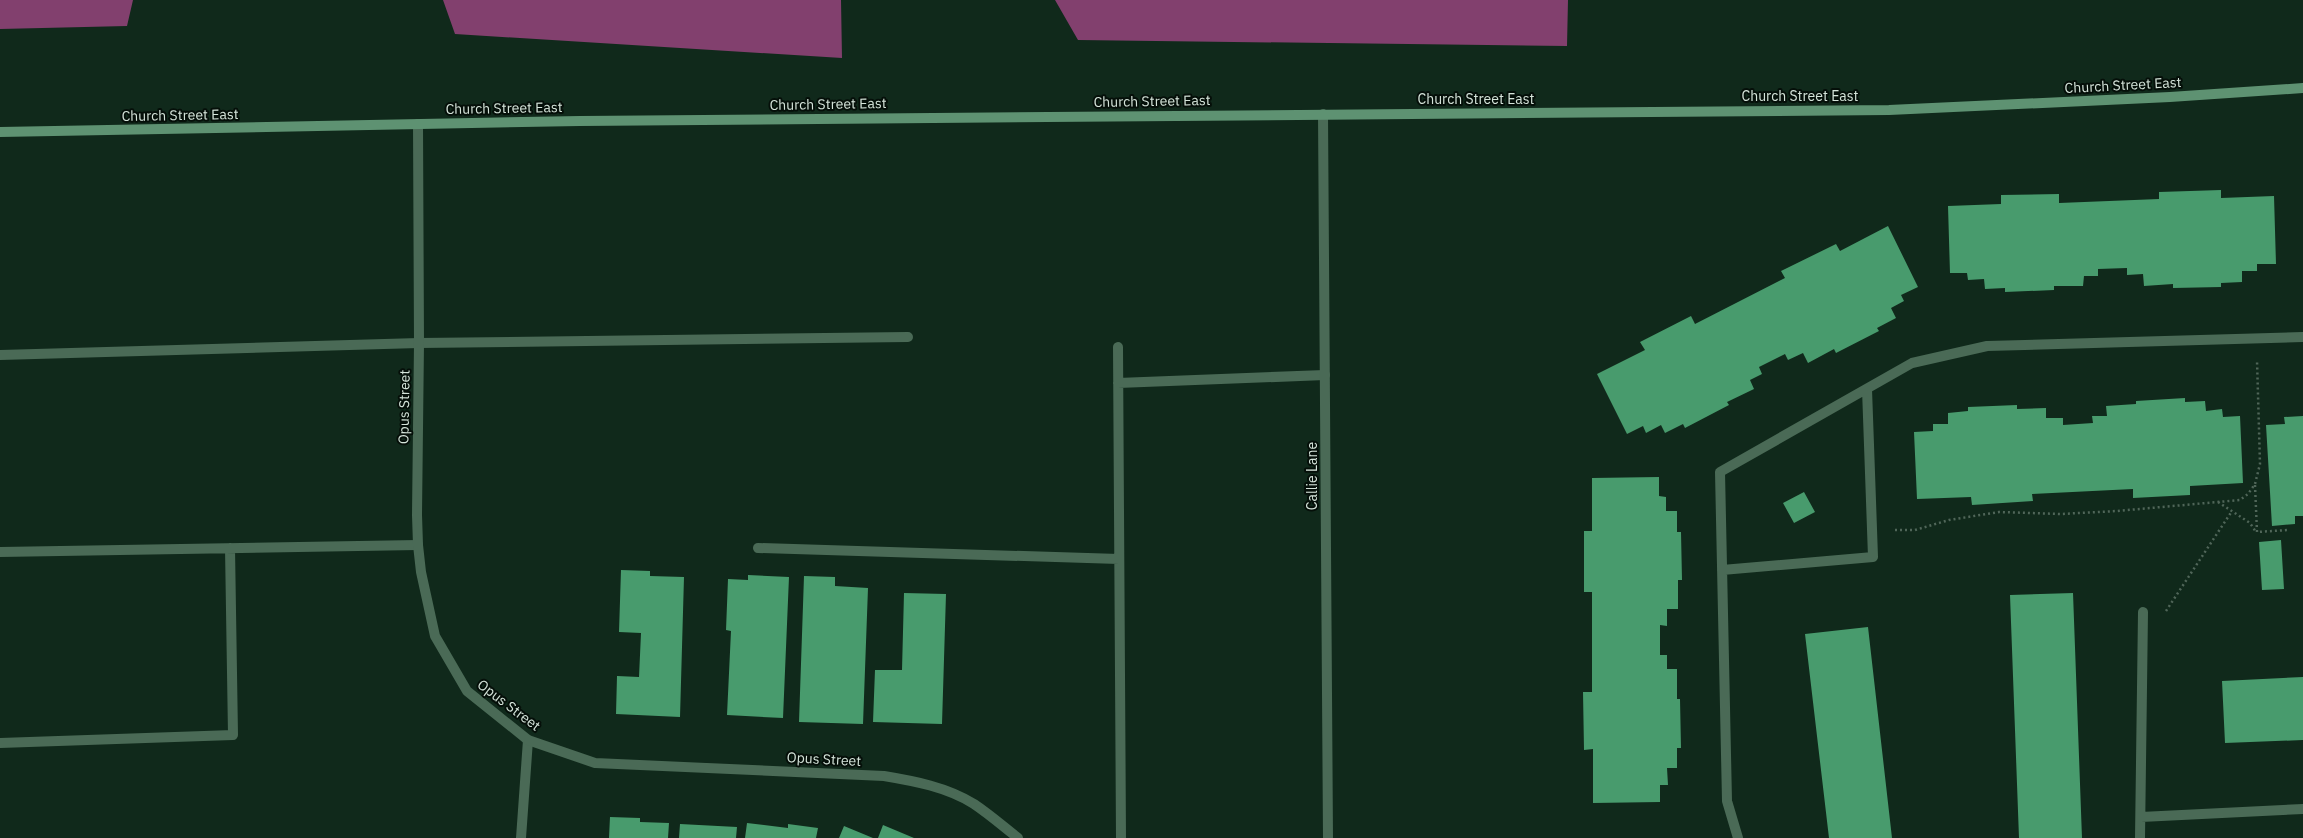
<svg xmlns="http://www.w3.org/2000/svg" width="2303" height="838" viewBox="0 0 2303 838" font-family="'IBM Plex Sans',sans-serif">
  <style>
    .forest { fill: #82406e }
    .building { fill: #489b6d }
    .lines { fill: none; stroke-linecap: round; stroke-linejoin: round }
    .path { stroke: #506659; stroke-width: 2.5; stroke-dasharray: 2 3; stroke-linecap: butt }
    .service { stroke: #4a6a56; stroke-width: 10 }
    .minor { stroke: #4a6a56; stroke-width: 10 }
    .secondary { stroke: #5e9272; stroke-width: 10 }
    .labels { text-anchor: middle; stroke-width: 4; stroke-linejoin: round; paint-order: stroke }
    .street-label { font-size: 14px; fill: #d5e4da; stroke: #050f09 }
  </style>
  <rect width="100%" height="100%" fill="#10291b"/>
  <!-- forest -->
  <path class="forest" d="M0,0H133L127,26L0,29Z
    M443,0H841L842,58L455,34Z
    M1055,0H1568L1567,46L1078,40Z"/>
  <!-- building -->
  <path class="building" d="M2221,190V198L2274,196L2276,264H2257V271H2242V282L2221,283V287L2173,288V284L2144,286L2143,274L2127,275V268L2098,269V276H2084L2083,286H2054V290L2005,292V288L1985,289L1984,279L1968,280L1967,273H1950L1948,206L2001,204V195L2059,194V203L2159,199V192Z
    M1888,226L1918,287L1901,295L1904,301L1891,308L1896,318L1877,328L1879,331L1836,353L1834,349L1808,363L1803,353L1788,360L1785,354L1759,367L1762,374L1750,380L1754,389L1727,402L1729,405L1685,428L1683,424L1665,433L1661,425L1646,433L1643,426L1627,434L1597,374L1645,350L1640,342L1691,316L1695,324L1785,278L1781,271L1836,244L1840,251Z
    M2185,398V402L2205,401L2206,411L2222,409L2223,417L2240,416L2243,483L2190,486V495L2133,498V489L2032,494L2033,501L1972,505L1971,497L1917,499L1914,432L1933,431V424H1948V413L1968,411V407L2017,405V409L2046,408V418H2063V425L2093,423L2092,416H2107L2106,406L2136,404V401Z
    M2303,416V516H2295V524L2272,526L2266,425L2285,424L2284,417Z
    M1659,477V496L1666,497V511H1677V532H1681L1682,580H1678V609H1667V626L1660,625V655H1667V669H1677V699H1680L1681,748H1677V768H1667L1668,785H1660V802L1593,803V749L1584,750L1583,692H1592V592H1584V531H1592V478Z
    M1804,492L1815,512L1794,523L1783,503Z
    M2281,540L2284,589L2262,590L2259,542Z
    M621,570L650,571V576L684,577L680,717L616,714L617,676L639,677L641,633L619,632Z
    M748,575L789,577L783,718L727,715L731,631L726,630L728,579L748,580Z
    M804,576L835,577V586L868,588L863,724L799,722Z
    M904,593L946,594L942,724L873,722L875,670H902Z
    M2073,593L2082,838H2019L2010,595Z
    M1868,627L1892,838H1829L1805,634Z
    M2303,677V740L2225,743L2222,681Z
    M610,817L640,818V822L669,823L668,838H609Z
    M747,823L788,828V824L818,828L816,838H745Z
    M680,824L737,827L736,838H679Z
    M883,825L914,838H878Z
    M844,826L873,838H839Z"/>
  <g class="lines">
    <!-- path -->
    <path class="path" d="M2255,485L2257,532L2288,530
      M2218,502L2250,523L2256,532
      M1895,530H1915L1949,520L1999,512L2061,514L2117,511L2240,500L2248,494L2255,484L2260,464L2257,360
      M2166,611L2232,511"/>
    <!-- service -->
    <path class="service" d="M1118,347L1121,838
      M0,355L419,343L908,337
      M1118,383L1325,375
      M758,548L1119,559
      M0,552L418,545
      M1722,570L1873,557L1867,389
      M0,743L233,735L230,548
      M2141,817L2303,809
      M521,838L528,740
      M1738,838L1727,801L1720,472L1912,363L1987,346L2303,337
      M2140,838L2143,612"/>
    <!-- minor -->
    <path class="minor" d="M1323,114L1328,838
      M418,124L419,343L417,515L418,545L421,572L435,636L467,691L528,740L595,763L884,776C914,781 947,787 974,804C989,814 1004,827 1018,838"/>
    <!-- secondary -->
    <path class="secondary" d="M0,132L580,121L1889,110L2170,97L2303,88"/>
  </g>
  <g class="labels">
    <!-- street labels -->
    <g class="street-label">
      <text transform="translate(2123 85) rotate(-3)" y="5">Church Street East</text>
      <text x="1800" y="101">Church Street East</text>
      <text x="1476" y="104">Church Street East</text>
      <text transform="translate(1152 101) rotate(-1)" y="5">Church Street East</text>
      <text transform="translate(828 104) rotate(-1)" y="5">Church Street East</text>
      <text transform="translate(504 108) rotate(-1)" y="5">Church Street East</text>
      <text transform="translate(180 115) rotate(-1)" y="5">Church Street East</text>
      <text transform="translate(404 407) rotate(-89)" y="5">Opus Street</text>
      <text transform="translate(1312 476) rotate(-90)" y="5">Callie Lane</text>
      <text transform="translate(509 705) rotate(37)" y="5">Opus Street</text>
      <text transform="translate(824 759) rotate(3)" y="5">Opus Street</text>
    </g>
  </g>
</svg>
